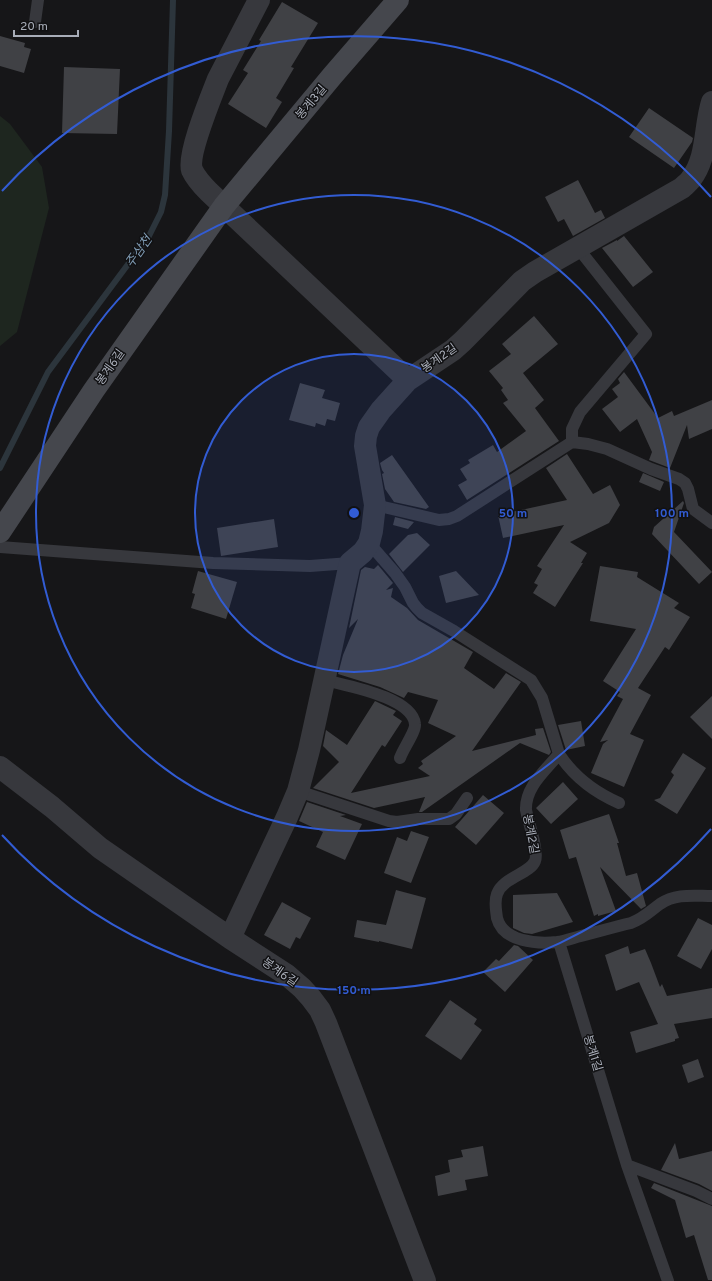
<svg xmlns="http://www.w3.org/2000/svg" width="712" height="1281" viewBox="0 0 712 1281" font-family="Overpass,'Noto Sans KR',sans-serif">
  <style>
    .green { fill: #1e261f }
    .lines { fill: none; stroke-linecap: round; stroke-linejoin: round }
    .stream { stroke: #2c353c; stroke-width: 6 }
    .building { fill: #404145 }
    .lane { stroke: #37383d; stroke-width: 12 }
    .street { stroke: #37383d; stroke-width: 22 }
    .secondary { stroke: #45474d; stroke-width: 22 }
    .ring { fill: none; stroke: #325cd3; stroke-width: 2 }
    .labels { text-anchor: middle; stroke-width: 3; stroke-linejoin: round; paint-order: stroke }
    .street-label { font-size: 12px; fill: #a8adb8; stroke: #111113 }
    .water-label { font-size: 13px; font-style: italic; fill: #7f9bb3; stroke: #111113 }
    .centre { fill: #325cd3; stroke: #111113; stroke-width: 2 }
    .ring-label { font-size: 12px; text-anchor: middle; font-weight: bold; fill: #325cd3; stroke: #111113; stroke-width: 3; stroke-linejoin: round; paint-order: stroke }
  </style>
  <rect width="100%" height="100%" fill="#161618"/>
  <!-- green -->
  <path class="green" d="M0,116L10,124L42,167L49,208L17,332L0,346Z"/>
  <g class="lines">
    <!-- stream -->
    <path class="stream" d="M0,468L48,372L149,236L161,212L165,195L169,131L173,0"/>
  </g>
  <!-- building -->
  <path class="building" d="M282,2L318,23L291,67L294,68L276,98L282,102L266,128L228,104L248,73L243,70L261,41L259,40Z
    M0,36L25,43L24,47L31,49L24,73L0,66Z
    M64,67L120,69L117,134L62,133Z
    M649,108L693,138L692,142L674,168L629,137Z
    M578,180L595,213L601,210L605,218L573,236L564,219L558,222L545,197Z
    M624,236L653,272L633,287L602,248L617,240V241Z
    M534,316L558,344L523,373L544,400L535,408L559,441L467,500L458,485L467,480L460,469L470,463L468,460L493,445L497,452L526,431L503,403L508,400L501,390L503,388L489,371L511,354L502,344Z
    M624,372L658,418L672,411L674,416L712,400V429L689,439L687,425L670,468L649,460L652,452L637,419L620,432L602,409L618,397L612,389L620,383L618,379Z
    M300,383L325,390L322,398L340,403L335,421L327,419L325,426L316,423L315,427L289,420Z
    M567,454L593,494L610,485L620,505L609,523L570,542L587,553L581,563H583L555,607L533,593L538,585L534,583L542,569L537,566L564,525L503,538L498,515L567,500L546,468Z
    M392,455L429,507L426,509L394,502L385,489L382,474L384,473L382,470L380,463Z
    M643,473L664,482L660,491L639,482Z
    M683,501L684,503L674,532L712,572L699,584L652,534L654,527Z
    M395,517L414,522L408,529L393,525Z
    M274,519L278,547L221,556L217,528Z
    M417,533L430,545L403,572L389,554L408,535Z
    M378,565L393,583L386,590L393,588L391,597L407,608L418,620L473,652L464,668L494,689L506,673L521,682L472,751L536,735L535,729L543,728L551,752L549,755L520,743L422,812H419L425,797L374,808L313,788L339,762L323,746L326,730L347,745L375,701L396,711L393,715L402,721L385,747L382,745L351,793L430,776L418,768L423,764L421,761L456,736L428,723L438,700L408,692L404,698L380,687L338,674L343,655L358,619L349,628L361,570L365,567L374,569Z
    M600,566L638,572L637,577L679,603L674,608L690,617L669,650L665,647L638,688L651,695L630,734L644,740L624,787L591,773L603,744L608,740L600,742L623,699L617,696L620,692L603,681L636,629L590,621Z
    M198,571L237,582L226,619L191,608L195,594L192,593Z
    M456,571L479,595L446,603L439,576Z
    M712,696V739L690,717Z
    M581,721L585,746L566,750L558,725Z
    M683,753L706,768L677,814L654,800L660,798L674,775L671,772Z
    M563,782L578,799L551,824L536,808Z
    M483,795L504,813L476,845L455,827Z
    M307,802L346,815L340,816L362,824L345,860L316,847L323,832L299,821Z
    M609,814L619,843H617L626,876L637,873L646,906L641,909L600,867L616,911L598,916V914L594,916L576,857L569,859L560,830Z
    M411,831L429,837L411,883L384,873L397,837L407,841Z
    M396,890L426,898L412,949L379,941V942L354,937L357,920L386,925Z
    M557,893L573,922L532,934L524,933L513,928V895Z
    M282,902L311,918L300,939L296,937L290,949L264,935Z
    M698,918L712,925V949L701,969L677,956Z
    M514,945L518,946L533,960L505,992L483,972L496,959L499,961Z
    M628,946L630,954L645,949L651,963L660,987L662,984L667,996L712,988V1018L674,1024L679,1038L675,1039V1041L636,1053L630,1032L658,1024L639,982L616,991L605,955Z
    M450,1000L477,1019L474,1024L482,1030L461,1060L425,1036Z
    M698,1059L704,1077L688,1083L682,1065Z
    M675,1143L679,1159L712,1151V1191L699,1184L661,1170Z
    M483,1146L488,1176L465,1180L467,1190L438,1196L435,1176L450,1172L448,1160L463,1157L461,1150Z
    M654,1183L712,1206V1280H708L694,1235L686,1238L675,1200L651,1188Z"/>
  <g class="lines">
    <!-- lane -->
    <path class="lane" d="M35,22L38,0
      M572,442L588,444L607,449L651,469L679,479L685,483L688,489L693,509L712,523
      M375,505L439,520L449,519L457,516L572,442V429L580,412L646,334L578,248
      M369,543L395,573L405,587L413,603L417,608L422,613L454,631L531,680L542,698L559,754C545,771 525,787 526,810C528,821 539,852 535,861C530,874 503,877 497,894C494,902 496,909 497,918C503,942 537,944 557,942C565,941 573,938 581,936C597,932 614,927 631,923C644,918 649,912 660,904C676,893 694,896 712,896
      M0,547L213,563L310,566L350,563
      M325,680C347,686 412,697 415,724C416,731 403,749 400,758
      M559,754C574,777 594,792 619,803
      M298,791L389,821L397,822L418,819H449L456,814L467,798
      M559,942L627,1165L668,1281
      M627,1165L696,1191L712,1199"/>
    <!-- street -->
    <path class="street" d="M259,0L218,79C211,97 187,155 192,170C196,179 203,186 209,192L408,380
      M0,767L52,807L100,848L230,938L287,975L302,988L311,998L320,1010L326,1023L425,1281
      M230,938L287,817L298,791L309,750L350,563L363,552L369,543L372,531L375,505L365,446L366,436L369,427L381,410L408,380L453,350L463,341L522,281L535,272L682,188C685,185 689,182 691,179C708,157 704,127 712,102"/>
    <!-- secondary -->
    <path class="secondary" d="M0,532L94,390L224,206L333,75L398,0"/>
  </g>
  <!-- distance rings -->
  <circle cx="354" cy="513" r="159" fill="#325cd3" fill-opacity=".12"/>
  <g class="ring">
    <circle cx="354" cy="513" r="159"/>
    <circle cx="354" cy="513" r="318"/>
    <path d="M711 829A477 477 0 0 1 2 835M2 191A477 477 0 0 1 711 197"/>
  </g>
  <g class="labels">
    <!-- street labels -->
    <g class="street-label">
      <text transform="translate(311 102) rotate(-50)" y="4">봉계3길</text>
      <text transform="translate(439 358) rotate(-35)" y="4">봉계2길</text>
      <text transform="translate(110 367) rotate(-55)" y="4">봉계6길</text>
      <text transform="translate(531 834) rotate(79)" y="4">봉계2길</text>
      <text transform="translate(280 972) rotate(35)" y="4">봉계6길</text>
      <text transform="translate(593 1053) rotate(73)" y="4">봉계1길</text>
    </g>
    <!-- water labels -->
    <g class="water-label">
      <text transform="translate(138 251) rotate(-55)" y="5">주삼천</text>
    </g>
  </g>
  <circle cx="354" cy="513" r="6" class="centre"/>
  <g class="ring-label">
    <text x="513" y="517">50 m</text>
    <text x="672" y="517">100 m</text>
    <text x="354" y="994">150 m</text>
  </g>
  <!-- scale -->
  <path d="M14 30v6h64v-6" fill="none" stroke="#a8adb8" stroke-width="2"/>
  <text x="20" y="30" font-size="12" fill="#a8adb8" stroke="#111113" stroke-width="3" paint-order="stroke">20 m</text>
</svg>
